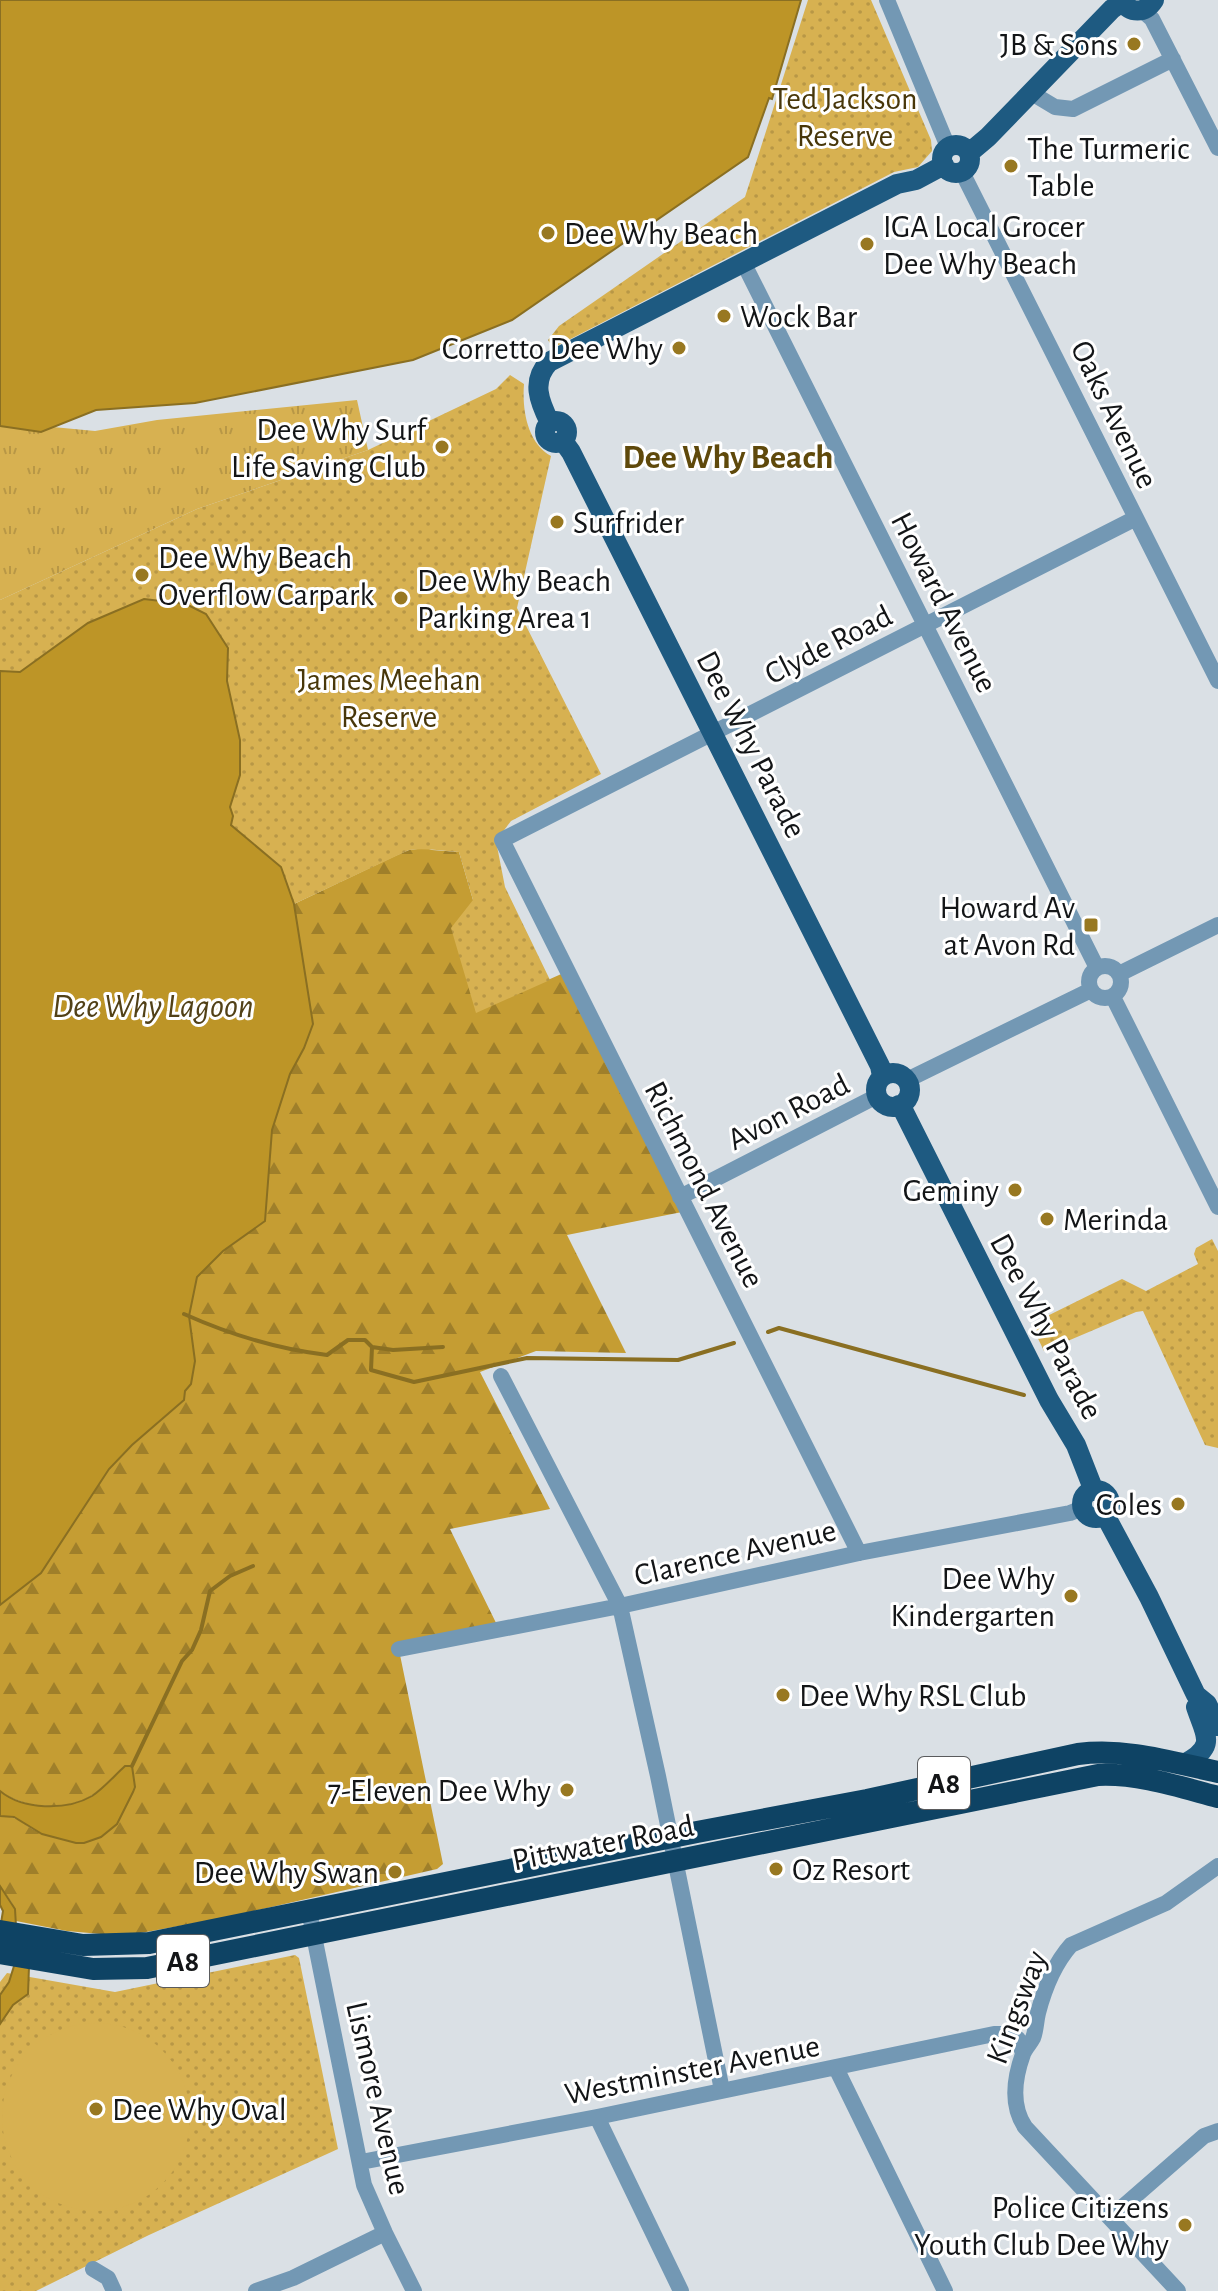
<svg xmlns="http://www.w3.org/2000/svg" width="1218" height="2291" viewBox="0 0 1218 2291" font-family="'Alegreya Sans',sans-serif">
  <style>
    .grass { fill: url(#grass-tufts) }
    .forest { fill: url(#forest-firs) }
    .park { fill: url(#park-dots) }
    .pitch { fill: #d7b151 }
    .water { fill: #bd9527; stroke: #8a6f22; stroke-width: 2 }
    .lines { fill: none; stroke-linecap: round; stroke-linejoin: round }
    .stream { stroke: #8a6f22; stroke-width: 4 }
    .minor { stroke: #7398b4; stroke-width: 16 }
    .major { stroke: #1e5a81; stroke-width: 20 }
    .highway { stroke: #0e4364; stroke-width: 22 }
    .poi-dot { fill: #987821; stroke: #fff; stroke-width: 3 }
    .labels { text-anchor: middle; stroke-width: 6; stroke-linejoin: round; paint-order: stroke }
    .shield { fill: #fff; stroke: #5a5b5d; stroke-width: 2 }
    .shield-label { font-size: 30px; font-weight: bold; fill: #131517 }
    .poi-label { font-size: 32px; fill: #131517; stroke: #fff; text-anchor: start }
    .park-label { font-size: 32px; fill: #48370a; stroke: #fff }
    .street-label { font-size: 32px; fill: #131517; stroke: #fff }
    .neighbourhood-label { font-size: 34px; font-weight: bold; fill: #5f490b; stroke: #fff }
    .water-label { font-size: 34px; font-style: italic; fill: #524117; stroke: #fff }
  </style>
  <defs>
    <pattern id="grass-tufts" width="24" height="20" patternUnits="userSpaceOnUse" patternTransform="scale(2)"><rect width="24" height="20" fill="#d7b151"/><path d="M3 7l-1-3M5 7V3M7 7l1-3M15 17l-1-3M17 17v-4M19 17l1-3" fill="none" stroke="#b89746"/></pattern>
    <pattern id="forest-firs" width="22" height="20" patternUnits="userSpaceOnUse" patternTransform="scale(2)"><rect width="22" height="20" fill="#c59d33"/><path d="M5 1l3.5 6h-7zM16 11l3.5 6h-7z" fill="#9f7f2a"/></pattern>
    <pattern id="park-dots" width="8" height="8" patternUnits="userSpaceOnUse" patternTransform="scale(2)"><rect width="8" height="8" fill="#d7b151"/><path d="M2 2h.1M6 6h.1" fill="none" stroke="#b89746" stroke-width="1.8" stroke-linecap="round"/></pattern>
  </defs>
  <rect width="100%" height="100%" fill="#dae0e5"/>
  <!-- grass -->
  <path class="grass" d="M357,400L368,450L197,509L0,600V422L95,431L157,420Z"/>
  <!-- forest -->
  <path class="forest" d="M426,848L432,850L459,852L473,900L476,1012L568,971L687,1211L567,1235L626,1353L536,1351L480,1372L550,1509L450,1529L499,1629L399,1650L443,1864L437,1869L223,1918L135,1934L112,1935L67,1931L16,1921L12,1903L0,1886V1816C24,1817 22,1826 41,1833C65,1842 92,1830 117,1824L135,1787L132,1766H125C114,1776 104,1788 91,1796C66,1811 24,1809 0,1791V1605L41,1573L109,1469L185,1391L195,1361L189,1316L197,1277L223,1251L265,1221L272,1130L290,1074L304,1048L313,1024L294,904L395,856L409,850Z"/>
  <!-- park -->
  <path class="park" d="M808,0H871L931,140L932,151L918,167L894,172L553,348L548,340L559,326L745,197Z
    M510,375L524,384C522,409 527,443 551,456L517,608L601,774L511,821L496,841L505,887L550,980L476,1013L451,928L473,900L459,852C442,851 426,848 409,850L294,904L281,867L231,825L233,816L230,807L240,775V740L227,681L228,648L88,623L20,672L0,671V600L197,509L368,450L496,389Z
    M1212,1239L1218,1251V1448L1205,1445L1143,1311L1136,1312L1044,1351L1031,1324L1122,1279L1146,1291L1198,1264L1194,1254L1196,1248Z
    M295,1955L299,1958L338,2149L149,2235L36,2291H0V1982L7,1973L115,1992Z"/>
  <!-- pitch -->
  <path class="pitch" d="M2 2117a94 94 0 1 1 188 0a94 94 0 1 1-188 0Z"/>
  <!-- water -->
  <path class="water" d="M0,0H801L772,99L769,98L748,157L512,320L413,360L195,403L96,410L41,432L0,426Z
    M144,599L186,604L206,614L228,648L227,681L240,740V775L230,807L233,816L231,825L281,867L294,904L313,1024L304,1048L290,1074L272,1130L265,1221L223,1251L197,1277L189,1316L195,1361L191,1384L185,1391L184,1400L132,1445L109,1469L41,1573L0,1605V671L20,672L88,623Z
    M125,1766H132L135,1787L133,1792L117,1824L101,1837L84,1843H76L42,1834L14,1817L0,1816V1791C23,1810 66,1811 92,1796C104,1788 114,1776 125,1766Z
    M0,1886L15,1909L16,1926L29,1967L28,1994L13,2005L0,2024V1995L9,1982L14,1966L1,1923L3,1911L0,1905Z"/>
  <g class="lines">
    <!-- stream -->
    <path class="stream" d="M184,1314C231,1335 276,1349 327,1355L348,1340H365L372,1347L371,1370L414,1382L527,1358L678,1360L734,1343
      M768,1332L779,1328L1024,1395
      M372,1347L393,1350L443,1347
      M132,1766L182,1661L192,1650L201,1630L210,1591L230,1576L253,1566"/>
    <!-- minor -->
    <path class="minor" d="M887,0L948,147
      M1142,10L1152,19L1218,148
      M1030,92L1055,107L1073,109L1173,59
      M962,172L1218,681
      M743,262L1097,968
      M1089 982a16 16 0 1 1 32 0a16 16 0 1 1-32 0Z
      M1119,974L1218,925
      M1113,997L1218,1207
      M907,1080L1091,990
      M680,1197L877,1096
      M501,1376L620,1606L658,1776L722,2090
      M859,1553L502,840L1136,518
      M399,1649L620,1606L859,1553L1070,1513L1083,1508
      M309,1911L364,2185L385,2233L414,2291
      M836,2068L945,2291
      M597,2117L681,2291
      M361,2162L597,2117L994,2034H1005L1018,2039L1023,2053
      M1110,2218L1204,2136L1218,2131
      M93,2269L108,2278L114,2291
      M256,2291L293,2278L385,2233
      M1178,2291L1025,2127C1011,2106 1014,2079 1023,2054C1025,2048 1030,2044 1033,2038C1036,2031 1036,2021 1038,2013C1044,1990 1055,1963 1071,1945L1166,1903L1218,1866"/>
    <!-- major -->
    <path class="major" d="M1121,0C1130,14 1145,14 1154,0
      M942 159a14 14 0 1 1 28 0a14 14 0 1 1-28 0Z
      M969,153L988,137L1112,9L1122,2
      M545 432a11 11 0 1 1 22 0a11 11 0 1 1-22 0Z
      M550,423C539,401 531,381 549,362L897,184L916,180L944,165
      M563,441L571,452L880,1066L882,1076
      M876 1090a17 17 0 1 1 34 0a17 17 0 1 1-34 0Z
      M899,1105L904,1112L1049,1400L1076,1445L1094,1491
      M1082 1504a14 14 0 1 1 28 0a14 14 0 1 1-28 0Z
      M1105,1515L1149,1597L1196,1695L1207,1704L1218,1726
      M1184,1764C1218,1746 1205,1735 1196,1707"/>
    <!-- highway -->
    <path class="highway" d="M0,1931L83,1945L149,1943L697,1832L867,1800L1078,1754C1127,1748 1171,1762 1218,1772
      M0,1953L93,1969L147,1968L1098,1775C1138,1773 1180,1787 1218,1797"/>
  </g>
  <!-- markers -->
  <g class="poi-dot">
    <circle cx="1134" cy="44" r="8"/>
    <circle cx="1011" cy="166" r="8"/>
    <circle cx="548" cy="233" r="8"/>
    <circle cx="867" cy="244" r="8"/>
    <circle cx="724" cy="316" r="8"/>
    <circle cx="679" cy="348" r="8"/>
    <circle cx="442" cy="447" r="8"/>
    <circle cx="557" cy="522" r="8"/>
    <circle cx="142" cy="575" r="8"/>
    <circle cx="401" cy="598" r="8"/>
    <rect x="1083" y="917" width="16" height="16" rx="4"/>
    <circle cx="1015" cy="1190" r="8"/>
    <circle cx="1047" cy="1219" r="8"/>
    <circle cx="1178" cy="1504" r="8"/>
    <circle cx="1071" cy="1596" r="8"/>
    <circle cx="783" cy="1695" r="8"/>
    <circle cx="567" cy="1790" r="8"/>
    <circle cx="776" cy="1869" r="8"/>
    <circle cx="395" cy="1872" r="8"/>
    <circle cx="96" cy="2109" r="8"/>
    <circle cx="1185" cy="2225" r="8"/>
  </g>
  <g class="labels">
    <!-- shield labels -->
    <g class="shield">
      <rect x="918" y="1757" width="52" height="52" rx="6"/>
      <rect x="157" y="1935" width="52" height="52" rx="6"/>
    </g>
    <g class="shield-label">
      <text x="944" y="1793">A8</text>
      <text x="183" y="1971">A8</text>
    </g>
    <!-- poi labels -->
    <g class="poi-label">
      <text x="1118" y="55" text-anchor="end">JB &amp; Sons</text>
      <text x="1027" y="159">The Turmeric<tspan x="1027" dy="37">Table</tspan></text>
      <text x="883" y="237">IGA Local Grocer<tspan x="883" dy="37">Dee Why Beach</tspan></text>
      <text x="564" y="244">Dee Why Beach</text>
      <text x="740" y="327">Wock Bar</text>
      <text x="663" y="359" text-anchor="end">Corretto Dee Why</text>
      <text x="426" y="440" text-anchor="end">Dee Why Surf<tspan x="426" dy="37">Life Saving Club</tspan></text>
      <text x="573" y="533">Surfrider</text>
      <text x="158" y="568">Dee Why Beach<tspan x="158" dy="37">Overflow Carpark</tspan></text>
      <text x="417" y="591">Dee Why Beach<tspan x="417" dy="37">Parking Area 1</tspan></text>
      <text x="1075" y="918" text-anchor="end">Howard Av<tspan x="1075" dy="37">at Avon Rd</tspan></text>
      <text x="999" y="1201" text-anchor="end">Geminy</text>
      <text x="1063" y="1230">Merinda</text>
      <text x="1162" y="1515" text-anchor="end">Coles</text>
      <text x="1055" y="1589" text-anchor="end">Dee Why<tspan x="1055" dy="37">Kindergarten</tspan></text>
      <text x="799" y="1706">Dee Why RSL Club</text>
      <text x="551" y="1801" text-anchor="end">7-Eleven Dee Why</text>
      <text x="792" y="1880">Oz Resort</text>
      <text x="379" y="1883" text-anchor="end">Dee Why Swan</text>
      <text x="112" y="2120">Dee Why Oval</text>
      <text x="1169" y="2218" text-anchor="end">Police Citizens<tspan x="1169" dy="37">Youth Club Dee Why</tspan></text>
    </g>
    <!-- park labels -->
    <g class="park-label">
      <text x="845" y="109">Ted Jackson<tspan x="845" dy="37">Reserve</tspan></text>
      <text x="389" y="690">James Meehan<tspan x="389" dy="37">Reserve</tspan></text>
    </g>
    <!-- street labels -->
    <g class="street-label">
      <text transform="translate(1115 414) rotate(64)" y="11">Oaks Avenue</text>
      <text transform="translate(945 602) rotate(63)" y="11">Howard Avenue</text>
      <text transform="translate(828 644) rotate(-27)" y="11">Clyde Road</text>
      <text transform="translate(752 744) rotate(63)" y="11">Dee Why Parade</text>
      <text transform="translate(788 1111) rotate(-27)" y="11">Avon Road</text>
      <text transform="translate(705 1184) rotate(63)" y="11">Richmond Avenue</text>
      <text transform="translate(1047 1326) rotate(62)" y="11">Dee Why Parade</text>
      <text transform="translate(735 1552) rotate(-13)" y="11">Clarence Avenue</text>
      <text transform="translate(603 1842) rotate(-11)" y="11">Pittwater Road</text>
      <text transform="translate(1016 2007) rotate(-69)" y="11">Kingsway</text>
      <text transform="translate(692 2069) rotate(-11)" y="11">Westminster Avenue</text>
      <text transform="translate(379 2098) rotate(77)" y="11">Lismore Avenue</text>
    </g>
    <!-- neighbourhood labels -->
    <g class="neighbourhood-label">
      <text x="728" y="468">Dee Why Beach</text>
    </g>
    <!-- water labels -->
    <g class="water-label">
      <text x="153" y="1017">Dee Why Lagoon</text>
    </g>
  </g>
</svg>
